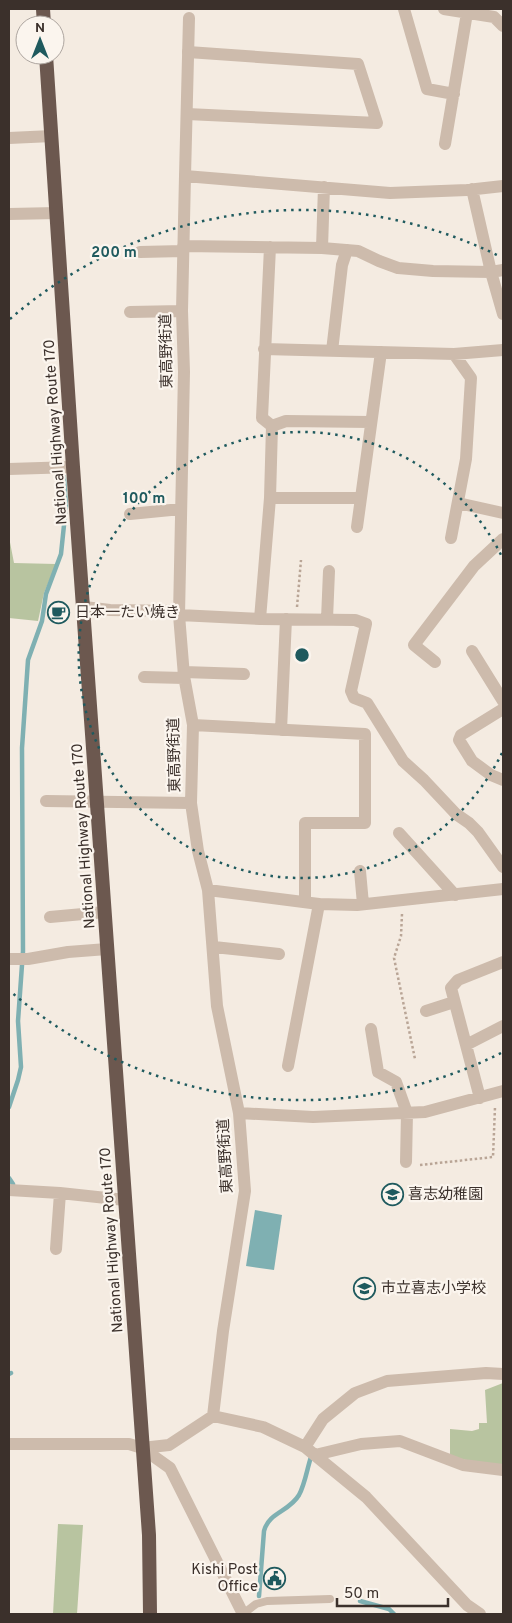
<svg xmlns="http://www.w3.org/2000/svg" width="512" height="1623" viewBox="0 0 512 1623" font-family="Overpass,'Noto Sans JP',sans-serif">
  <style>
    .green { fill: #b8c4a0 }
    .water { fill: #7fb0b2 }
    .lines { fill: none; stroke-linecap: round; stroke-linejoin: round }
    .stream { stroke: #7fb0b2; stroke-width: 4.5 }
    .path { stroke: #b9a596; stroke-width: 2.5; stroke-dasharray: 2.5 2.5; stroke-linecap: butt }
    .service { stroke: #cdbbac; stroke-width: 8 }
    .minor { stroke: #cdbbac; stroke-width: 12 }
    .tertiary { stroke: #cdbbac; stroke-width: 12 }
    .trunk { stroke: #6c584f; stroke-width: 14 }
    .ring { fill: none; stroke: #1f5a5e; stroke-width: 2.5; stroke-dasharray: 2.5 5 }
    .labels { text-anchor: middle; stroke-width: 4.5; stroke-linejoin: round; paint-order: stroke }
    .street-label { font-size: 15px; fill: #3b302b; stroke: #fbf5ee }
    .poi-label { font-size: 15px; fill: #3b302b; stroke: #fbf5ee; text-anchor: start }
    .centre { fill: #1f5a5e; stroke: #fbf5ee; stroke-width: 2.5 }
    .ring-label { font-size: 15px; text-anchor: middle; font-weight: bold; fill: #1f5a5e; stroke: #fbf5ee; stroke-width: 4.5; stroke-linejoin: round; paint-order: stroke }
  </style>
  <rect width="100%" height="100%" fill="#f4ebe1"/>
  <!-- green -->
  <path class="green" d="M9,537L14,563L56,564L44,593L38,621L9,618Z
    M503,1383V1466L485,1465L450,1456V1429L472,1431L479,1429V1423H487L485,1390Z
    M58,1524L83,1525L77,1614H53Z"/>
  <!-- water -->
  <path class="water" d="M255,1210L282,1215L274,1270L246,1266Z"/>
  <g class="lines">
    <!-- stream -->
    <path class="stream" d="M9,1107L18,1080L21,1067L18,1021L23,951L22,748L28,660L42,621L46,594L61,554L66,506L64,477
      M9,1178L13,1184
      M9,1374L11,1373
      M259,1596L264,1531C269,1512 289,1512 299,1495C305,1484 307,1469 311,1457
      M360,1601L389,1609L394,1614"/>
    <!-- path -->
    <path class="path" d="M297,607L301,560
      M402,914L401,936L394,958L415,1059
      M420,1165L493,1157L495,1107"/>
    <!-- service -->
    <path class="service" d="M243,1614L256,1604L267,1601L330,1599"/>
    <!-- minor -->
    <path class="minor" d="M404,9L427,89L454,94
      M444,9L494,17L503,26
      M187,114L377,123L358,64L188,52
      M9,138L52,136
      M445,144L467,13
      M472,189L491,272L503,314
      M9,214L57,213
      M183,246L322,248L358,251L379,261L398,268L433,271L491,272L503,270
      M270,247L262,418L272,426
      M322,248L324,187
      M140,252L183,251
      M130,312L182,311
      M264,349L454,354L503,350
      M332,351L342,265L347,250
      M272,426L286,421L371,422
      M9,469L73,467
      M270,498H361
      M458,503L503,513
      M130,514L181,509
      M357,527L381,352
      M451,538L466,459L471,378L454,354
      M84,607L110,610L179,611
      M179,615L260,619L355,620L366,624L351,691L354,698L367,703L403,761L424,780L456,814L469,823L478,832L503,867
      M260,619L270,498L272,426
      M327,619L329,571
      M472,651L503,701
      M435,662L414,645L474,566L503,539
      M184,672L244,674
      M144,677L184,678
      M503,709L461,735L459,740L472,761L491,775L503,780
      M193,725L365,734V823H305V902
      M281,730L286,619
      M46,801L191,803
      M399,833L455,895
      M360,871L363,904
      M208,890L319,904L357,905L503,889
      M50,917L105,912
      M214,947L279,954
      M9,959H28L68,952L107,949
      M426,1011L454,1002
      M371,1029L378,1072L396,1082L407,1113L406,1162
      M466,1045L503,1026
      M288,1066L319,904
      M480,1098L451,988L458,980L503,962
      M239,1113L313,1117L425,1112L503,1091
      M9,1190L60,1193L125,1200
      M56,1249L60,1193
      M213,1416L263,1427L305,1447L366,1497L467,1605L480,1614
      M305,1447L323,1419L355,1393L387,1381L486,1373L503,1374
      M142,1448L169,1445L213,1416L223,1331L245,1191L239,1113L217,1006L208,890L198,851L191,803L193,725L184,676L179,615L184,372L182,311L185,176L390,193L467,190L503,186
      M315,1455L361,1444L400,1441L463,1465L503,1470"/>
    <!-- tertiary -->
    <path class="tertiary" d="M185,176L189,18
      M9,1444H129L142,1448L170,1468L243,1614"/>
    <!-- trunk -->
    <path class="trunk" d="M43,9L44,25
      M46,55L73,467L149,1535L150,1614"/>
  </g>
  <!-- distance rings -->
  <g class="ring">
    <path d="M502 753A223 223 0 1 1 502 557"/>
    <path d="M501 1053A445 445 0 0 1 10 991M10 319A445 445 0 0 1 501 257"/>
  </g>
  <!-- icons -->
  <defs>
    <symbol id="cafe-ring" viewBox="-11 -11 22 22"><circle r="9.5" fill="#fbf5ee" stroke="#1f5a5e" stroke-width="1.5"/><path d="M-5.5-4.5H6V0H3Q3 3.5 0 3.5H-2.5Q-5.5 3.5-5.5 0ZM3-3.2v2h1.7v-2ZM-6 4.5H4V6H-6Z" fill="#1f5a5e"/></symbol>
    <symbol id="school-ring" viewBox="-11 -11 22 22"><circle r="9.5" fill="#fbf5ee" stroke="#1f5a5e" stroke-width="1.5"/><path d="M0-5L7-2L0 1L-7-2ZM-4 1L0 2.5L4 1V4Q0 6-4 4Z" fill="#1f5a5e"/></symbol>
    <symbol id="civic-ring" viewBox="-11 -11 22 22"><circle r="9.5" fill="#fbf5ee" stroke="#1f5a5e" stroke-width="1.5"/><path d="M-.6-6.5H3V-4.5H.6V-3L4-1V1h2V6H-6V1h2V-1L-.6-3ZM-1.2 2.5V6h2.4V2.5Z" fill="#1f5a5e"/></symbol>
  </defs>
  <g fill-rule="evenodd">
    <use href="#cafe-ring" x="46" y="600" width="25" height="25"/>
    <use href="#school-ring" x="380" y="1182" width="25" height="25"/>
    <use href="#school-ring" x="352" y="1276" width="25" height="25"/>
    <use href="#civic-ring" x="262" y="1566" width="25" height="25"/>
  </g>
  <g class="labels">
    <!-- street labels -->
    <g class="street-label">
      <text transform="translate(166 351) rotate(-91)" y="5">東高野街道</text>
      <text transform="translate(55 432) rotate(-94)" y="5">National Highway Route 170</text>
      <text transform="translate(174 755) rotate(-91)" y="5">東高野街道</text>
      <text transform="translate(83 836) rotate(-94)" y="5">National Highway Route 170</text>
      <text transform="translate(225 1156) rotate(-93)" y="5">東高野街道</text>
      <text transform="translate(111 1240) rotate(-94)" y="5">National Highway Route 170</text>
    </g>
    <!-- poi labels -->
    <g class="poi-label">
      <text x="75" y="617">日本一たい焼き</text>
      <text x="408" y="1199">喜志幼稚園</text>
      <text x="381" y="1293">市立喜志小学校</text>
      <text x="258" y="1574" text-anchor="end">Kishi Post<tspan x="258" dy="17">Office</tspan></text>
    </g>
  </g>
  <circle cx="302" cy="655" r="8" class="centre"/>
  <g class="ring-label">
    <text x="114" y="257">200 m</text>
    <text x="144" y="503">100 m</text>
  </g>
  <!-- border -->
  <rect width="512" height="1623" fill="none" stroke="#3b302b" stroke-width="20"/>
  <!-- north arrow -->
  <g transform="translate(40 40)"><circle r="24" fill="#fbf5ee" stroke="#aea6a0"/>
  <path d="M0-4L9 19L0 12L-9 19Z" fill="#1f5a5e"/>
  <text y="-8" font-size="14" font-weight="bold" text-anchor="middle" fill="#3b302b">N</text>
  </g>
  <!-- scale -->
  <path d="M337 1598v8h111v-8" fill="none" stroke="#3b302b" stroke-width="2.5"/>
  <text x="344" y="1598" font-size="15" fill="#3b302b" stroke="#fbf5ee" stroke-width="4" paint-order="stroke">50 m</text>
</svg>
